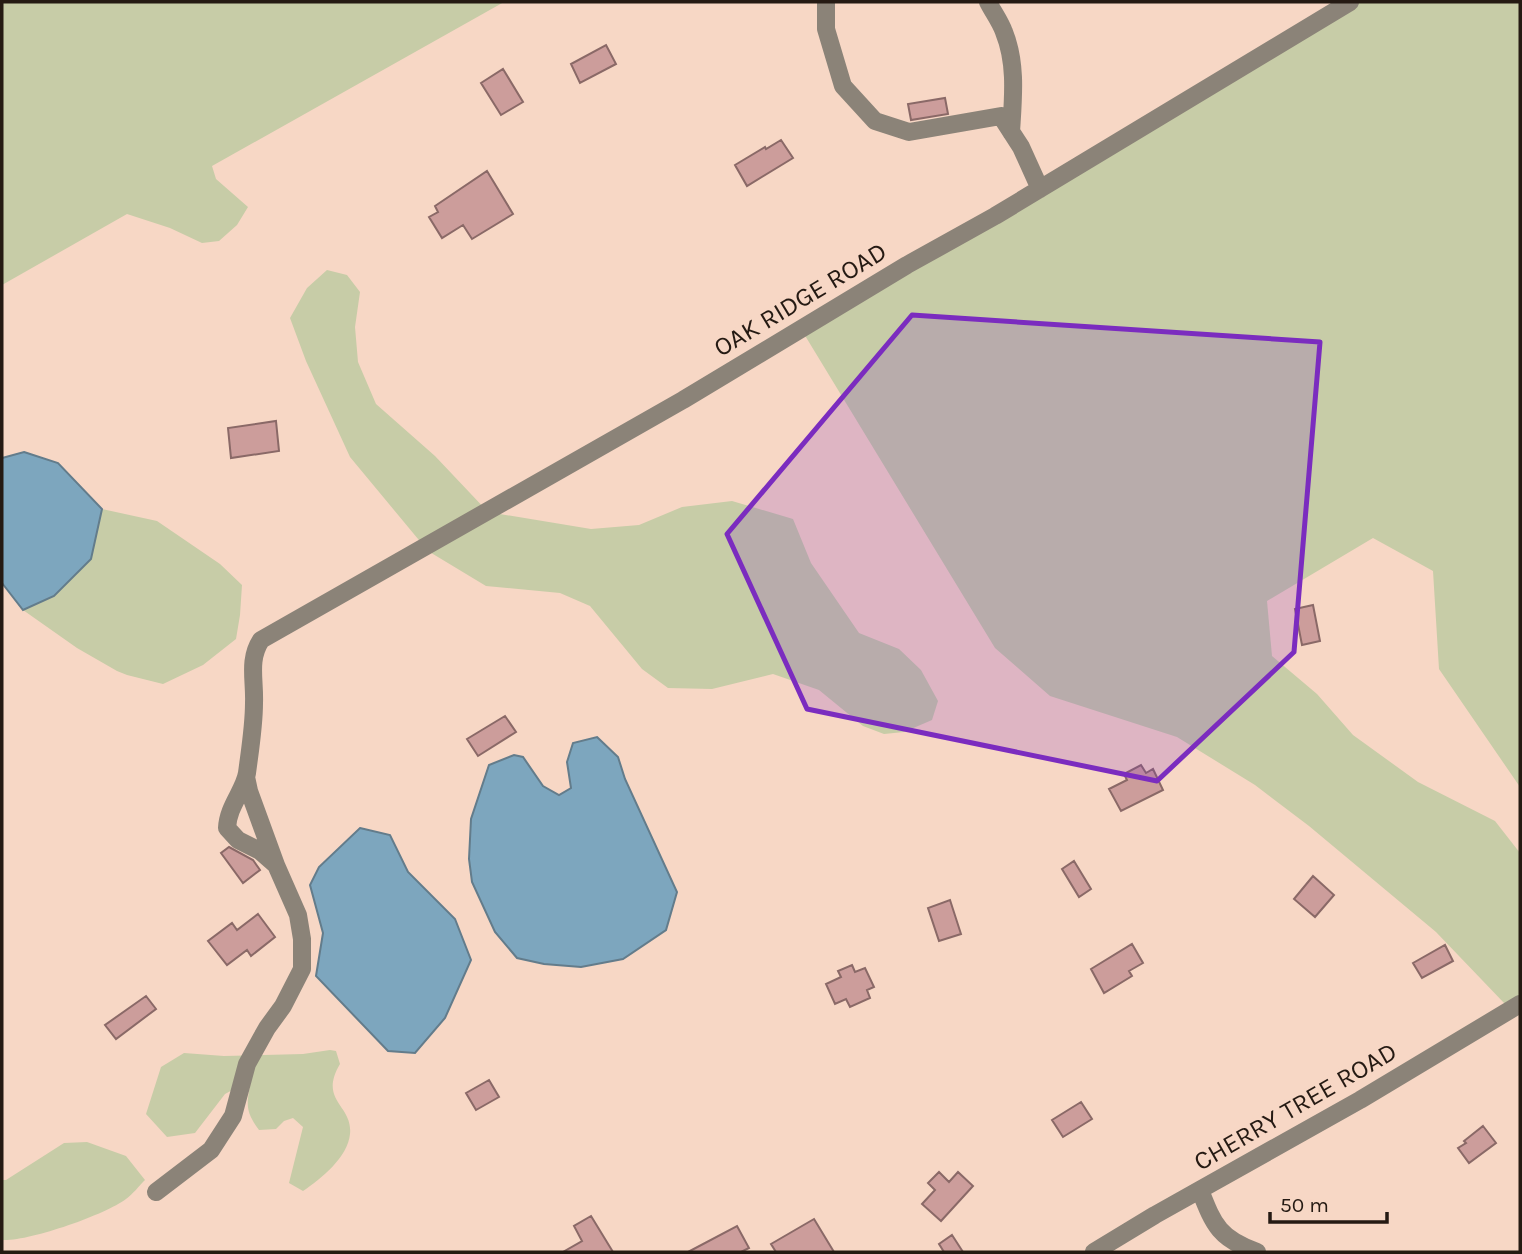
<svg xmlns="http://www.w3.org/2000/svg" width="1522" height="1254" viewBox="0 0 1522 1254" font-family="Karla,sans-serif">
  <style>
    .green { fill: #c7cca7 }
    .water { fill: #7da6be; stroke: #637c8b; stroke-width: 2 }
    .building { fill: #cc9d9b; stroke: #8a6967; stroke-width: 2 }
    .lines { fill: none; stroke-linecap: round; stroke-linejoin: round }
    .minor { stroke: #8b8378; stroke-width: 18 }
    .marked { fill: #7b2cbf; fill-opacity: 0.2; stroke: #7b2cbf; stroke-width: 5; stroke-linejoin: round }
    .labels { text-anchor: middle; stroke-width: 6; stroke-linejoin: round; paint-order: stroke }
    .street-label { font-size: 26px; fill: #251a13; stroke: #f7d7c5 }
  </style>
  <rect width="100%" height="100%" fill="#f7d7c5"/>
  <!-- green -->
  <path class="green" d="M2,2H504L212,166L216,179L248,207L237,225L219,241L202,243L170,228L127,214L2,285Z
    M1358,2H1520V787L1439,669L1433,571L1373,538L1267,601L1272,656L1317,694L1353,735L1418,782L1495,821L1520,853V1011L1505,1004L1436,932L1309,826L1255,785L1177,737L1050,696L995,648L801,329Z
    M327,270L347,275L360,292L355,327L358,362L376,404L435,456L488,512L591,529L639,525L682,507L732,501L793,519L811,563L859,633L899,649L921,670L938,701L932,720L904,732L884,734L863,726L819,690L773,674L712,689L668,688L642,669L590,606L560,593L486,586L428,551L350,457L306,361L290,318L307,288Z
    M102,509L157,521L220,564L242,585L240,615L236,639L203,665L163,684L127,675L117,671L77,648L23,610L54,596L90,559Z
    M330,1050L336,1051L340,1064C318,1101 353,1105 350,1134C348,1157 321,1179 303,1191L289,1183L303,1127L293,1118L284,1121L276,1129L259,1130C244,1110 247,1103 251,1080L225,1094L195,1133L167,1137L146,1114L161,1067L184,1053L224,1056L303,1054Z
    M87,1142L126,1156L145,1180C139,1186 133,1194 126,1199C105,1215 27,1242 2,1240V1180H6L64,1143Z"/>
  <!-- water -->
  <path class="water" d="M24,452L58,463L102,509L91,559L54,596L23,610L2,583V458Z
    M597,737L618,757L625,779L677,892L666,930L623,959L581,967L544,964L517,958L495,932L472,882L469,859L471,819L489,765L514,755L523,757L543,786L559,795L571,788L567,762L573,743Z
    M360,828L390,835L408,872L455,919L471,960L445,1018L415,1053L388,1051L316,976L323,933L310,885L319,867Z"/>
  <!-- building -->
  <path class="building" d="M606,45L616,64L580,83L571,64Z
    M503,69L523,102L501,115L481,83Z
    M945,98L948,114L911,120L908,104Z
    M781,140L793,158L747,186L735,165L765,147L766,149Z
    M487,171L513,214L472,239L463,225L442,238L429,217L438,212L435,206Z
    M276,421L279,451L231,458L228,428Z
    M1313,605L1320,641L1302,645L1295,609Z
    M505,716L516,732L478,756L467,739Z
    M1141,765L1146,773L1153,769L1163,790L1121,811L1109,789L1127,780L1124,774Z
    M229,847L253,860L260,870L243,883L221,853Z
    M1074,861L1091,889L1079,897L1062,869Z
    M1313,876L1334,895L1315,917L1294,899Z
    M950,900L961,934L939,941L928,908Z
    M258,914L275,937L251,956L247,950L227,965L208,941L232,923L237,930Z
    M1132,944L1143,963L1129,971L1132,976L1104,993L1091,969Z
    M1445,945L1453,961L1422,978L1413,963Z
    M852,965L855,972L865,968L874,987L867,990L870,998L850,1007L846,999L835,1004L826,984L841,977L838,971Z
    M146,996L156,1009L116,1039L105,1025Z
    M489,1080L499,1097L476,1110L466,1093Z
    M1081,1102L1092,1119L1063,1137L1052,1120Z
    M1483,1126L1496,1143L1469,1163L1458,1148L1466,1143L1464,1141Z
    M939,1172L949,1182L958,1172L973,1186L941,1221L922,1204L935,1190L928,1183Z
    M591,1216L613,1252H563L582,1241L574,1226Z
    M814,1219L834,1252H776L771,1244Z
    M737,1226L749,1248L741,1252H688Z
    M952,1235L963,1252H944L939,1244Z"/>
  <g class="lines">
    <!-- minor -->
    <path class="minor" d="M826,2V29L843,86L875,121L909,132L1001,116L1021,147L1040,189
      M988,2C993,12 1000,21 1004,32C1017,64 1013,99 1011,132
      M246,777L249,791L276,865
      M1200,1190C1214,1226 1220,1239 1257,1252
      M156,1192L211,1150L233,1116L247,1064L267,1028L283,1006L302,969V939L298,915L276,865L260,851L238,840L227,828C228,806 244,791 247,773C250,750 254,726 254,703C255,680 248,660 261,640L683,400L907,265L995,216L1350,2
      M1094,1252L1155,1215L1360,1100L1520,1004"/>
  </g>
  <!-- marked area -->
  <path class="marked" d="M912,315L1320,342L1294,652L1157,781L807,709L727,534Z"/>
  <g class="labels">
    <!-- street labels -->
    <g class="street-label">
      <text transform="translate(800 299) rotate(-31)" y="9">OAK RIDGE ROAD</text>
      <text transform="translate(1295 1106) rotate(-30)" y="9">CHERRY TREE ROAD</text>
    </g>
  </g>
  <!-- border -->
  <rect width="1522" height="1254" fill="none" stroke="#251a13" stroke-width="7"/>
  <!-- scale -->
  <path d="M1270 1212v10h117v-10" fill="none" stroke="#251a13" stroke-width="3.5"/>
  <text x="1280" y="1212" font-size="21" fill="#251a13" stroke="#f7d7c5" stroke-width="5" paint-order="stroke">50 m</text>
</svg>
